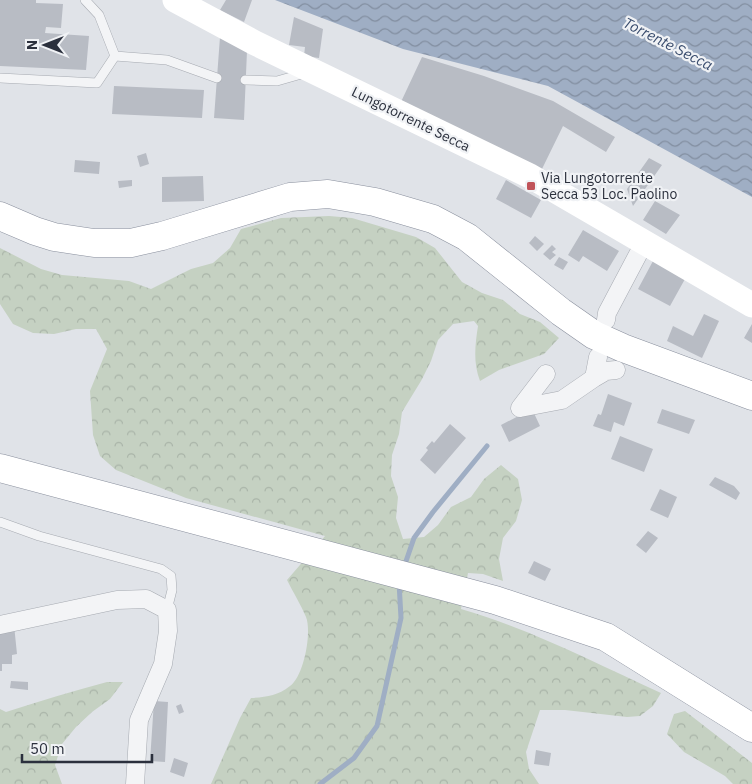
<svg xmlns="http://www.w3.org/2000/svg" width="752" height="784" viewBox="0 0 752 784" font-family="'IBM Plex Sans',sans-serif">
  <style>
    .forest { fill: url(#forest-crowns) }
    .water { fill: url(#water-waves) }
    .lines { fill: none; stroke-linecap: round; stroke-linejoin: round }
    .stream { stroke: #9faec4; stroke-width: 5 }
    .building { fill: #b8bcc4 }
    .service-casing { stroke: #a6aab1; stroke-width: 10 }
    .minor-casing { stroke: #a6aab1; stroke-width: 19 }
    .motorway-casing { stroke: #898f9d; stroke-width: 29 }
    .service { stroke: #f3f4f6; stroke-width: 9 }
    .minor { stroke: #f3f4f6; stroke-width: 18 }
    .secondary { stroke: #fff; stroke-width: 25 }
    .motorway { stroke: #fff; stroke-width: 28 }
    .poi-dot { fill: #c05359; stroke: #f0f2f5; stroke-width: 2 }
    .labels { text-anchor: middle; stroke-width: 4.5; stroke-linejoin: round; paint-order: stroke }
    .street-label { font-size: 14px; fill: #2b303d; stroke: #f0f2f5 }
    .poi-label { font-size: 14px; fill: #2b303d; stroke: #f0f2f5; text-anchor: start }
    .water-label { font-size: 15px; font-style: italic; fill: #394c6d; stroke: #f0f2f5 }
  </style>
  <defs>
    <pattern id="forest-crowns" width="20" height="18" patternUnits="userSpaceOnUse" patternTransform="scale(1.25)"><rect width="20" height="18" fill="#c5d1c2"/><path d="M2 6a3 3 0 1 1 6 0M12 15a3 3 0 1 1 6 0" fill="none" stroke="#a9b4a8"/></pattern>
    <pattern id="water-waves" width="16" height="10" patternUnits="userSpaceOnUse" patternTransform="scale(1.25)"><rect width="16" height="10" fill="#9faec4"/><path d="M0 5q4-4 8 0t8 0" fill="none" stroke="#828ea0"/></pattern>
  </defs>
  <rect width="100%" height="100%" fill="#e0e3e8"/>
  <!-- forest -->
  <path class="forest" d="M329,216L352,218L416,237L435,248L462,282L482,293L503,300L520,314L540,322L559,338L544,354L499,370L480,381C473,363 475,345 478,326L474,321L453,324L438,340L431,361L421,381L402,412L399,434L392,455L391,476L398,497L396,518L403,539L424,537L438,525L451,507L471,497L484,479L501,465L518,479L522,500L516,521L503,538L499,559L503,581L483,574L468,573L461,609C530,629 595,663 661,693L653,706L640,716L627,717L565,710H540L526,752L529,769L539,784H211L240,718L251,698C267,697 277,696 290,686C304,676 312,632 306,617C301,605 293,592 287,580L325,536L186,498L116,470L100,456L93,435L90,391L107,349L96,329H76L54,334L33,333L13,324L0,304V248L41,269L62,275L129,281L151,289L191,269L213,263L230,248L241,229L281,218Z
    M107,682H123L110,699L92,712L76,727L62,744L55,765L62,784H0V709L6,712C40,701 73,691 107,682Z
    M685,711L752,763V784H733L725,776L684,752L667,734L674,714Z"/>
  <!-- water -->
  <path class="water" d="M275,0H752V197L548,86L403,49Z"/>
  <g class="lines">
    <!-- stream -->
    <path class="stream" d="M404,567L414,538L433,512L487,446
      M320,784L354,758L377,726L401,618L399,582"/>
  </g>
  <!-- building -->
  <path class="building" d="M0,0H36V3L63,4L61,28L46,27L45,33L89,36L86,70L0,66Z
    M226,0H252L244,22L220,10Z
    M294,17L323,29L319,58L304,56L305,47L289,45Z
    M220,37L247,51L244,120L214,118Z
    M422,57L484,76L553,101L615,137L606,152L563,126L541,171L400,104Z
    M114,86L204,90L202,118L112,114Z
    M146,153L149,164L140,167L137,156Z
    M649,158L662,165L633,206L627,189Z
    M75,160L100,162L99,174L74,172Z
    M203,176L204,201L162,202V177Z
    M132,180V186L119,188L118,181Z
    M506,180L541,200L531,218L496,199Z
    M655,201L680,215L666,234L643,220Z
    M583,230L619,251L607,271L583,256L579,262L568,255Z
    M535,236L544,244L537,251L529,243Z
    M552,245L556,249L552,252L556,255L550,260L543,254Z
    M559,257L568,262L563,270L554,265Z
    M653,261L685,279L670,306L638,289Z
    M704,314L719,321L702,358L667,341L673,326L693,336Z
    M752,324V343L744,338Z
    M608,394L632,403L624,426L614,422L611,432L593,426L598,414L601,415Z
    M532,409L540,426L509,442L501,425Z
    M662,409L695,420L689,434L657,423Z
    M450,424L466,438L435,474L420,460L428,450L426,448L432,441L434,443Z
    M620,436L653,449L644,472L611,459Z
    M715,477L734,486L740,493L736,500L709,485Z
    M660,489L677,497L668,518L650,510Z
    M648,531L658,538L646,553L636,545Z
    M534,561L551,569L545,581L528,573Z
    M14,625L17,654L12,655V664H2V671H0V626Z
    M11,681L28,682V690L10,688Z
    M154,701L168,702L165,762L150,761Z
    M181,704L184,712L179,714L176,706Z
    M536,750L551,753L549,766L534,764Z
    M174,758L188,763L184,777L170,772Z"/>
  <g class="lines">
    <defs>
      <path id="service" d="M85,0L99,15L115,56
        M0,78L97,83L115,56L167,60L217,78
        M245,80L277,81L305,73
        M0,522L39,536L161,569L171,576L172,590L167,610"/>
      <path id="minor" d="M606,320L607,313L644,243
        M594,378L606,371L616,370
        M520,408L562,400L594,378L598,357
        M520,408L546,374
        M0,625L117,600L146,599L167,610L168,631L163,664L139,720L135,784"/>
      <path id="motorway" d="M0,216L35,231L54,237L94,243H131L162,236L290,197L328,194L375,202L433,219L467,237L561,312L594,335L623,348L752,396
        M0,468L495,600L606,637L752,728"/>
    </defs>
    <!-- service casing -->
    <use href="#service" class="service-casing"/>
    <!-- minor casing -->
    <use href="#minor" class="minor-casing"/>
    <!-- motorway casing -->
    <use href="#motorway" class="motorway-casing"/>
    <!-- service -->
    <use href="#service" class="service"/>
    <!-- minor -->
    <use href="#minor" class="minor"/>
    <!-- secondary -->
    <path class="secondary" d="M175,0L255,43L530,176L752,305"/>
    <!-- motorway -->
    <use href="#motorway" class="motorway"/>
  </g>
  <!-- markers -->
  <rect class="poi-dot" x="526" y="181" width="10" height="10" rx="2.5"/>
  <g class="labels">
    <!-- street labels -->
    <g class="street-label">
      <text transform="translate(411 119) rotate(26)" y="5">Lungotorrente Secca</text>
    </g>
    <!-- poi labels -->
    <g class="poi-label">
      <text x="541" y="183">Via Lungotorrente<tspan x="541" dy="16">Secca 53 Loc. Paolino</tspan></text>
    </g>
    <!-- water labels -->
    <g class="water-label">
      <text transform="translate(668 44) rotate(27)" y="5">Torrente Secca</text>
    </g>
  </g>
  <!-- north arrow -->
  <g transform="translate(45 45) rotate(270)" stroke="#f0f2f5" stroke-width="4" paint-order="stroke">
  <path d="M0-4L9 19L0 12L-9 19Z" fill="#2b303d"/>
  <text y="-8" font-size="14" font-weight="bold" text-anchor="middle" fill="#2b303d">N</text>
  </g>
  <!-- scale -->
  <path d="M22 754v8h130v-8" fill="none" stroke="#2b303d" stroke-width="2.5"/>
  <text x="30" y="754" font-size="15" fill="#2b303d" stroke="#f0f2f5" stroke-width="4" paint-order="stroke">50 m</text>
</svg>
